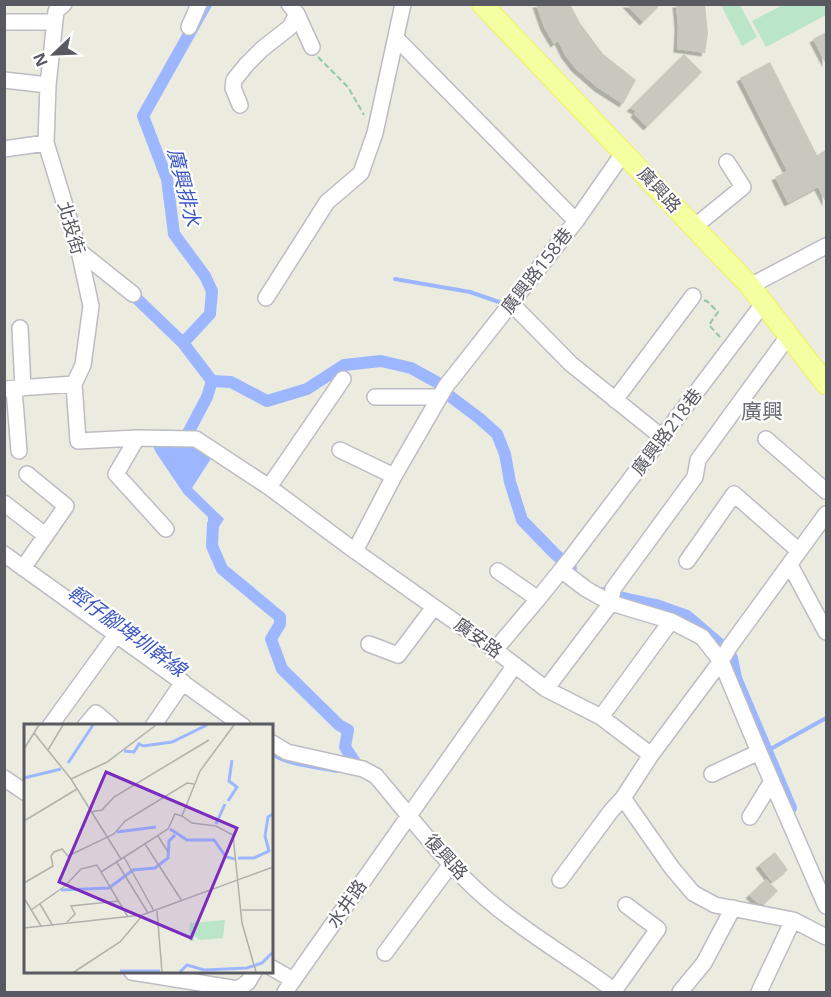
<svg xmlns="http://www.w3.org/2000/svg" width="831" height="997" viewBox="0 0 831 997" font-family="'Open Sans','Noto Sans TC',sans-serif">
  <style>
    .garden { fill: #bae5c7 }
    .water { fill: #9cb7ff }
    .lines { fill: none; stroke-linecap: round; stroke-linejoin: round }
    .stream { stroke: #9cb7ff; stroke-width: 4 }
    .canal { stroke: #9cb7ff; stroke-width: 12 }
    .building { fill: #c9c8be; filter: url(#shadow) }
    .minor-casing { stroke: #bcbcc4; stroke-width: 18 }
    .major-casing { stroke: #f1f350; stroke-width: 22 }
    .path { stroke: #93c5b0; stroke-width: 2; stroke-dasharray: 6 3; stroke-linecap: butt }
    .minor { stroke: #fff; stroke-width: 15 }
    .major { stroke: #f3ffa1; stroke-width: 20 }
    .labels { text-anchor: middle; stroke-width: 4.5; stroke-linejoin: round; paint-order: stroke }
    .street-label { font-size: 18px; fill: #585961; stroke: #fff }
    .water-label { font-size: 20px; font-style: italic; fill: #3d57c4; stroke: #fff }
    .quarter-label { font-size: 21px; fill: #696b73; stroke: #fff }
    .inset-river { fill: none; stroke: #9cb7ff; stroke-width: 3 }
    .inset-road { fill: none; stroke: #b0b1ad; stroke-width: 1.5 }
    .view { fill: #7b2cbf; fill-opacity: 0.15; stroke: #7b2cbf; stroke-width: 3 }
    .inset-edge { fill: none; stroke: #585961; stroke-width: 3 }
  </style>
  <defs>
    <filter id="shadow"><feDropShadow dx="-3.5" dy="3.5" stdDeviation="0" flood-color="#0004"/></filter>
  </defs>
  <rect width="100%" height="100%" fill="#ebecdf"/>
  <!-- garden -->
  <path class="garden" d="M721,5H740L757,37L742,46Z
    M783,5H826V15L766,47L752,21Z"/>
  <!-- water -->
  <path class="water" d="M152,443L197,447L212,457L192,488L224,519L208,544V517L184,494L155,451Z"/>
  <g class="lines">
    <!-- stream -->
    <path class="stream" d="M395,279L470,292L502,303
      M767,751L826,718
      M272,754C287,765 318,767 337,771"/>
    <!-- canal -->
    <path class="canal" d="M206,4L143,116L167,179L174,234L205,276L212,291L210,314L183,343L212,381
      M133,295L183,343
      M212,381L231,382L267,401L307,389L344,365L381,361L411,368L440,384L447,394L479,418L497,434L505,454L510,482L522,520L554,553L571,568
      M188,433L207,397L212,381
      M213,524L212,546L222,569L280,617V624L271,639L282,669L339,725L348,730L345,747L355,762
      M604,593L628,599L656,605L687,616L721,645L732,658L736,678L791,808"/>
  </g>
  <!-- building -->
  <path class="building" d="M536,4H570L580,23L603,54L636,80L623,104L598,88L575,68L565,55L558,41L554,44L551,39L544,27Z
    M626,4H661L643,22Z
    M676,4H705L708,33L705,53L677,49L678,26Z
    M826,32V64L813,39Z
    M684,54L702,72L647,127L634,114L636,111L630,108Z
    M770,62L817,155L826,150V203L818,187L788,203L775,177L787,171L740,78Z
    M775,852L788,870L772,882L759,865Z
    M766,879L778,891L764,904L758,903L749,895Z"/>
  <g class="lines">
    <defs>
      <path id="minor" d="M297,14L312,47
        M7,22H54
        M189,27L199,4
        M396,38L576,221
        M4,80L48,85
        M240,105L233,88L234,80L247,64L262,49L290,27L297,14L289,4
        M4,149L46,143
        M694,227L743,187L727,162
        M79,251L133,294
        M750,286L826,246
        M266,298L327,202L361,173L375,133L403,4
        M512,304L571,364L663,438
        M20,328L23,388
        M74,384L78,441L137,438L196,439L269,487L355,551L495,650L546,689L601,717L651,755
        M4,389L74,384L83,365L91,306L79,251L46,143L48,85L56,11L64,4
        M14,389L19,451
        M375,397H438
        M615,400L693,296
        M137,438L116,474L166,529
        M766,439L826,491
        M340,450L394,476
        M269,487L343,379
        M4,503L45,535
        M826,514L730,646L721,661L651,755L623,798L672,868L693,893L715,905L793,920L826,937
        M355,551L394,476L446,386L576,221L624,152
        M4,554L243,726
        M687,561L734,494L799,551
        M790,565L826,632
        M23,568L66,506L27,474
        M561,570L586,589L611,603L671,621L702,637L721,661L759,752L826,906
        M498,571L538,599
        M369,644L398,655L434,607
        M495,650L538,599L570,559L763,304
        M546,689L611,603L613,589L695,477L698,460L789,335
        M601,717L671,621
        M50,726L116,635
        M85,726L96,713L111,726
        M153,726L183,682
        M272,743L287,752L363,769L376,776C415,822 452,873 500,910C538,940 579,964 616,992
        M712,774L759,752
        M4,778L26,793
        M750,817L772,781
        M560,880L611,811L623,798
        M385,953L451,864
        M272,968L293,980
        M132,972L238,989L248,982L254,972
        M614,991L658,929L626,905
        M285,992L515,665
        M680,992L704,963L733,908
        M759,992L793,920"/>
      <path id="major" d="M482,4L750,286L826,384"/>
    </defs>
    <!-- minor casing -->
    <use href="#minor" class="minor-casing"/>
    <!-- major casing -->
    <use href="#major" class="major-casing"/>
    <!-- path -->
    <path class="path" d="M318,57L348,87L364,115
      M704,300L708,302L718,312L709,325L720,337"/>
    <!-- minor -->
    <use href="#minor" class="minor"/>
    <!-- major -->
    <use href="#major" class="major"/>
  </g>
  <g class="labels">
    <!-- street labels -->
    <g class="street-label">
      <text transform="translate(659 190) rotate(47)" y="6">廣興路</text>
      <text transform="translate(71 228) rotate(74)" y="6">北投街</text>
      <text transform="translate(537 271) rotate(-52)" y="6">廣興路158巷</text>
      <text transform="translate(667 432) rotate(-53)" y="6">廣興路218巷</text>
      <text transform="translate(478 638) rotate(36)" y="6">廣安路</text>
      <text transform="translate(446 857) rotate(48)" y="6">復興路</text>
      <text transform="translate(347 904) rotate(-55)" y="6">水井路</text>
    </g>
    <!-- water labels -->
    <g class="water-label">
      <text transform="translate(184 187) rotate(76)" y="7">廣興排水</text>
      <text transform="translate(127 631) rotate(36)" y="7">輕仔腳埤圳幹線</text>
    </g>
    <!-- quarter labels -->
    <g class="quarter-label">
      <text x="762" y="419">廣興</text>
    </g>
  </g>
  <!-- overview -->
  <g transform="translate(24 724)">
    <rect width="249" height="249" fill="#ebecdf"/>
    <path d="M201,196L199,214L176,216L170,212V217H165L166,199Z" fill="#bae5c7"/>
    <path class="inset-river" d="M119,22L148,18L183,1M100,27L110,28L115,20L119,22M44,39L69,1M0,54L37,45M204,77L213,63L205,57L208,36M192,100L201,80M146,105L163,116H190L202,133L211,135M93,108L132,103M214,134H230L245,127L241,112L244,93L249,90M37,166L85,164L109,146L131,144L144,134L145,117L151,111M96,247H136M156,248L163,241L180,246L223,244L238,239L249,228"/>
    <path class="inset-road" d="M210,1L176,47L158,92L168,99L192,102L209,111L218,199L232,248M10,9L47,55L97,135M0,25L15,1M24,26L39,1M47,55L83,38L132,1M67,88L78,86L90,73L185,16M0,97L53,65M134,112L144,128M121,120L158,177M100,133L130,187M92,137L124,189M77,148L144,105L151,90L158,92M0,159L29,142L27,132L30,128L38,125L44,132L90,110L101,97L163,59L170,60M0,174L17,202M16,180L29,202M7,186L41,162L57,145L73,141L104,193M218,186H249M133,187L138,248M43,198L51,190L47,182L95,177M0,204L118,191L249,143M50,248L96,218L118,192"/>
    <path class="view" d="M82,48L213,104L167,214L35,158Z"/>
    <rect width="249" height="249" class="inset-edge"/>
  </g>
  <!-- border -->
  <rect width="831" height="997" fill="none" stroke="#585961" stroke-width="12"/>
  <!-- north arrow -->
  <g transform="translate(54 54) rotate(247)" stroke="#ffffff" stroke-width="4.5" paint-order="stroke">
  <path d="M0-4.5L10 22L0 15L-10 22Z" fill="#585961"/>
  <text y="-9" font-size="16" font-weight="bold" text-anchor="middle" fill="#585961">N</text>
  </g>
</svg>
